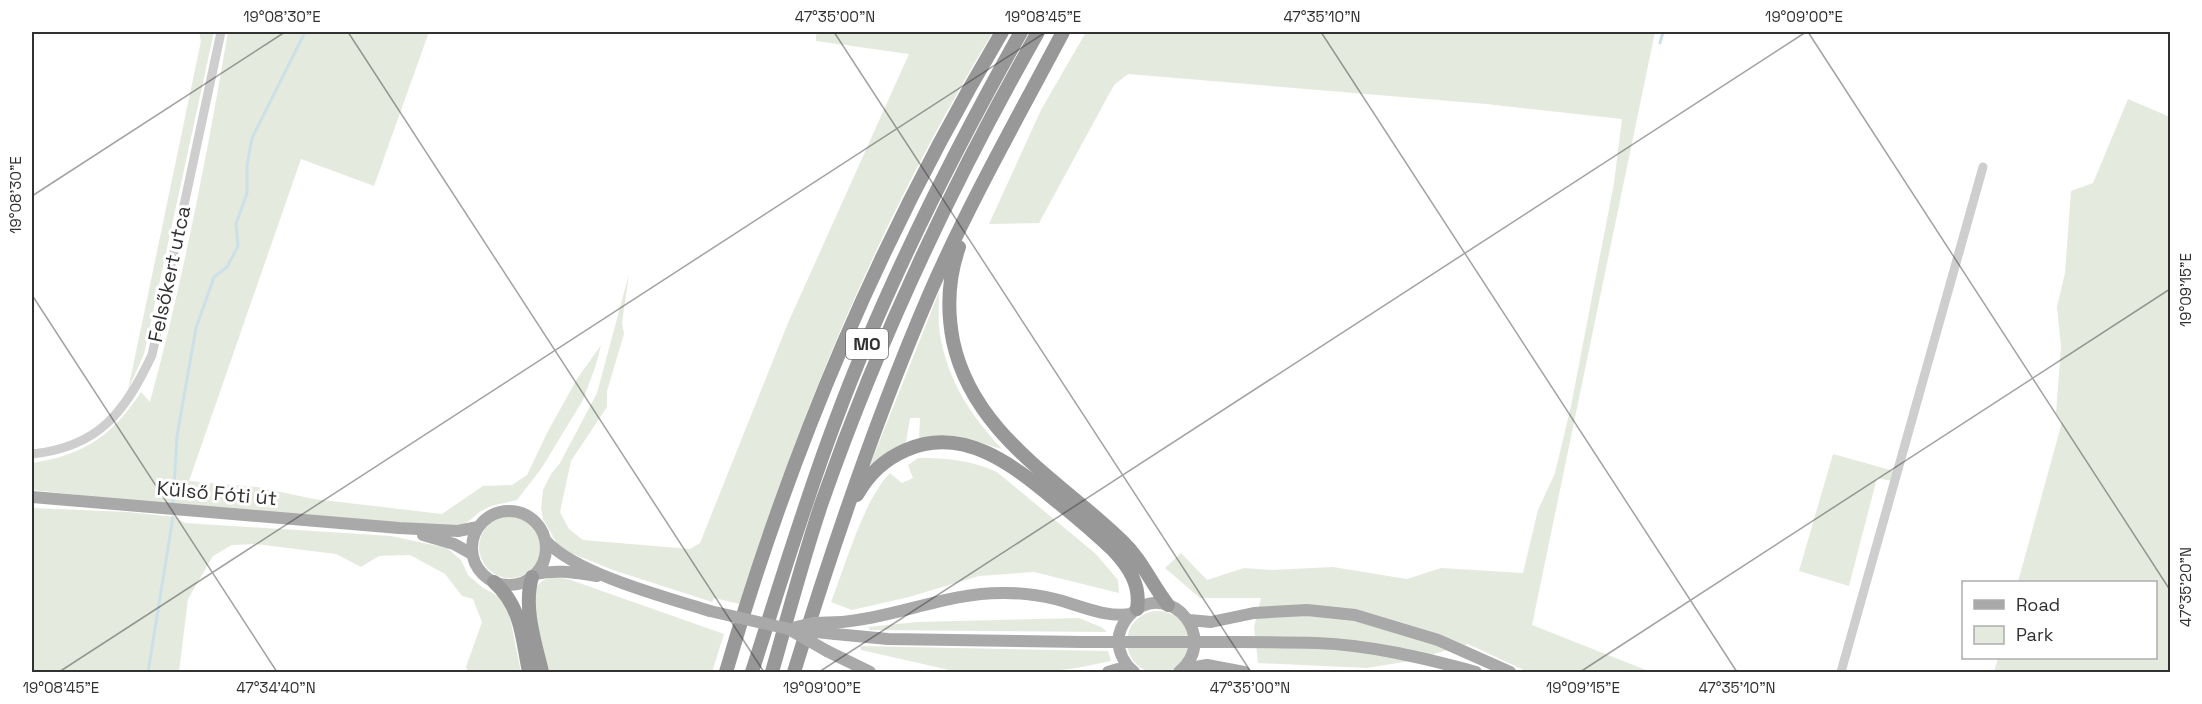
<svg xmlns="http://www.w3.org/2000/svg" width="2202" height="704" viewBox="0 0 2202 704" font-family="'Space Grotesk',sans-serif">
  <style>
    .green { fill: #e5eade }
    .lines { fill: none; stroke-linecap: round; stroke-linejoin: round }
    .stream { stroke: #cce0e8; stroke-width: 3 }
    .minor { stroke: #cecece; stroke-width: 9 }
    .major { stroke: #a9a9a9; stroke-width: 12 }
    .highway { stroke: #989898; stroke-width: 14 }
    .major-bridge { stroke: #a9a9a9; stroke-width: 12 }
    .ticks { fill: none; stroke: #313131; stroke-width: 1.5; stroke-opacity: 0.45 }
    .labels { text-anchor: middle; stroke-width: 6; stroke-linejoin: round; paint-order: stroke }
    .shield { fill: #fff; stroke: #6f6f6f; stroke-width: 1.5 }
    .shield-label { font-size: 18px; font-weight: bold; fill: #313131 }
    .street-label { font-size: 20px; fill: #313131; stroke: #fff }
    .neatline { fill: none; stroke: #313131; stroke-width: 2 }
    .ticks-label { font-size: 15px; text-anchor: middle; fill: #313131 }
  </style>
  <rect width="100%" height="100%" fill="#fff"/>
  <!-- green -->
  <path class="green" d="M199,32H214L144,354L128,390L201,41Z
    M228,32H429L374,186L301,159L189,481L257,487L314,499L442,514L483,486L512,485L527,475L548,431L577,379L601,345L596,365L583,400L541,469L517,500C506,503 493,504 483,510C474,515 469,523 459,527L188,507L32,490V463C84,455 112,436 141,392L150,402C183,280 207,156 228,32Z
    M821,32H993C885,210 802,405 740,604L714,598L712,602L613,570L571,553L558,545L543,519L541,508L543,490L551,474L560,463L597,393L629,274L622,323L624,334L607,391V407L571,461L560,512L569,529L583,540L690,549L700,543L788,323L909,54L816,41V35Z
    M1086,32H1655L1532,625L1651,672H1528L1468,644L1410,661L1367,668L1258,663L1254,627L1261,598H1200L1165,568L1181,553L1207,580L1244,568L1272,570L1333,567L1407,579L1441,568L1523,573L1538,510L1555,473L1571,406L1614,183L1622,119L1486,104L1128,74L1114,85L1039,223L989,224L1041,110Z
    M2128,99L2170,117V672H1994L1998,658H2156V582H2018L2062,422L2056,413L2061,347L2057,307L2065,273L2071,191L2093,183Z
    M939,292C939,306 938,321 940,335C948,381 971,416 1002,449L966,439L919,440L920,418H910L906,442L870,465Z
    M1833,454L1894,471L1892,481L1877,478L1849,586L1799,571Z
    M918,458C946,458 971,460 997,472L1096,554L1118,580L1119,593L1034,572L979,576L909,597L852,610L831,602C846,564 863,501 890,473L902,483L913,478L908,465Z
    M32,508L128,512L175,517L185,523L391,536L447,548L461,560L468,575L483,588L500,597L509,613L521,672H468L466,667L482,622L473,599L462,596L445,574L410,555L379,556L361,567L336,554L256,544L232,545L213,556L188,599L179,672H32Z
    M479 547a31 31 0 1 1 62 0a31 31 0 1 1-62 0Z
    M551,577L568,579L724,634L712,672H547L536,625L535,588L542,581Z
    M1127 642a31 31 0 1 1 62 0a31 31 0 1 1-62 0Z
    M1079,618L1101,627L1107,632L870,630L868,627L916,622Z
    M860,646L1108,651L1111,661L1077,668L1044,672H958L861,650Z"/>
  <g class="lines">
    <!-- stream -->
    <path class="stream" d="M1660,43L1663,32
      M173,504L177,436L196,328L214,277L227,267L238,246L236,224L247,193V166L252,138L305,32
      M148,672L173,517"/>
    <!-- minor -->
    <path class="minor" d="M32,454C99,447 125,412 152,355L221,32
      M1841,672L1983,167"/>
    <!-- major -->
    <path class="major" d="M32,497L399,528L458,531L478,527
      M472 548a37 37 0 1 1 74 0a37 37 0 1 1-74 0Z
      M423,535L454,544L472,554
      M546,541C577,574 665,597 710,611
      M536,574C557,569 576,573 597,576
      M1189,620L1211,622L1254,613L1307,610L1355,615L1438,640L1510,672
      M842,622C898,617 948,592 1005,593C1021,593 1039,595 1055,599C1079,605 1105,618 1131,614
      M835,634L888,639L1082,642
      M1233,642C1261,642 1289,642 1317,643C1371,645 1424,658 1476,672
      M827,651L870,672
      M1184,669L1207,665L1244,672
      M1108,672L1118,669H1130
      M1134,672C1123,663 1117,650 1119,635C1121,626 1126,618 1133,612C1171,580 1220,639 1179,672"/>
    <!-- highway -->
    <path class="highway" d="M959,247C948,278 947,310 953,341C973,435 1060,480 1123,542C1142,560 1152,585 1168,605
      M857,495C868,475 885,459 906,450C963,425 1013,465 1054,499C1074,515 1094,532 1113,550C1129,567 1141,585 1137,609
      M532,577C523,607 535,642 542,672
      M494,582C522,607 522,638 529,672
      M726,672C792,445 881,236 1002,32
      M752,672C779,588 804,504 835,422C885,287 951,157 1021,32
      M772,672C788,616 803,558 822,502C879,339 953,182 1038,32
      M794,672C833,545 876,418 929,295C968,205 1017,119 1063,32"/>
    <!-- major-bridge -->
    <path class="major-bridge" d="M710,611L789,629L835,634
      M796,627L813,623L842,622
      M792,631L827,651
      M1082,642H1233"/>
  </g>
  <!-- ticks -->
  <path class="ticks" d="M348,32L764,672M834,32L1251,672M1321,32L1737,672M1808,32L2170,590M32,196L285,32M32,295L277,672M59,672L1046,32M819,672L1806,32M1580,672L2170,289"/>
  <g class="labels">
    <!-- shield labels -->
    <rect class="shield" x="846" y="329" width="42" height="30" rx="4.5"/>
    <g class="shield-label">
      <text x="867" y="350">M0</text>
    </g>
    <!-- street labels -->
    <g class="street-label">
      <text transform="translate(169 274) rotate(-78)" y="7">Felsőkert utca</text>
      <text transform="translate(217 493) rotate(5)" y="7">Külső Fóti út</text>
    </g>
  </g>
  <!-- border -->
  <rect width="2202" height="704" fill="none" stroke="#ffffff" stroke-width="66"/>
  <!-- legend -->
  <rect x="1962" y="581" width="195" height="78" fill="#ffffff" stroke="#adadad" stroke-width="1.5"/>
  <rect x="1974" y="600" width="30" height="9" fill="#a9a9a9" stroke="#adadad" stroke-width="1.5"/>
  <text x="2016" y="611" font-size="18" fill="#313131">Road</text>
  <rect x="1974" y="626" width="30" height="18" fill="#e5eade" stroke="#adadad" stroke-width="1.5"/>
  <text x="2016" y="641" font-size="18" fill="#313131">Park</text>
  <rect x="33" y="33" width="2136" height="638" class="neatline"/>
  <g class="ticks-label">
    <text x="282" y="22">19°08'30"E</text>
    <text x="835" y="22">47°35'00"N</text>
    <text x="1043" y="22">19°08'45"E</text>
    <text x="1322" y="22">47°35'10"N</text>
    <text x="1804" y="22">19°09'00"E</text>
    <text transform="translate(16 195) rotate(-90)" y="5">19°08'30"E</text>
    <text transform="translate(2186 290) rotate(-90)" y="5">19°09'15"E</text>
    <text transform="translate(2186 587) rotate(-90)" y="5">47°35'20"N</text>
    <text x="61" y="693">19°08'45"E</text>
    <text x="276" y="693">47°34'40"N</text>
    <text x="822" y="693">19°09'00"E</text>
    <text x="1250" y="693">47°35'00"N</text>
    <text x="1583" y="693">19°09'15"E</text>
    <text x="1737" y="693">47°35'10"N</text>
  </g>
</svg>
